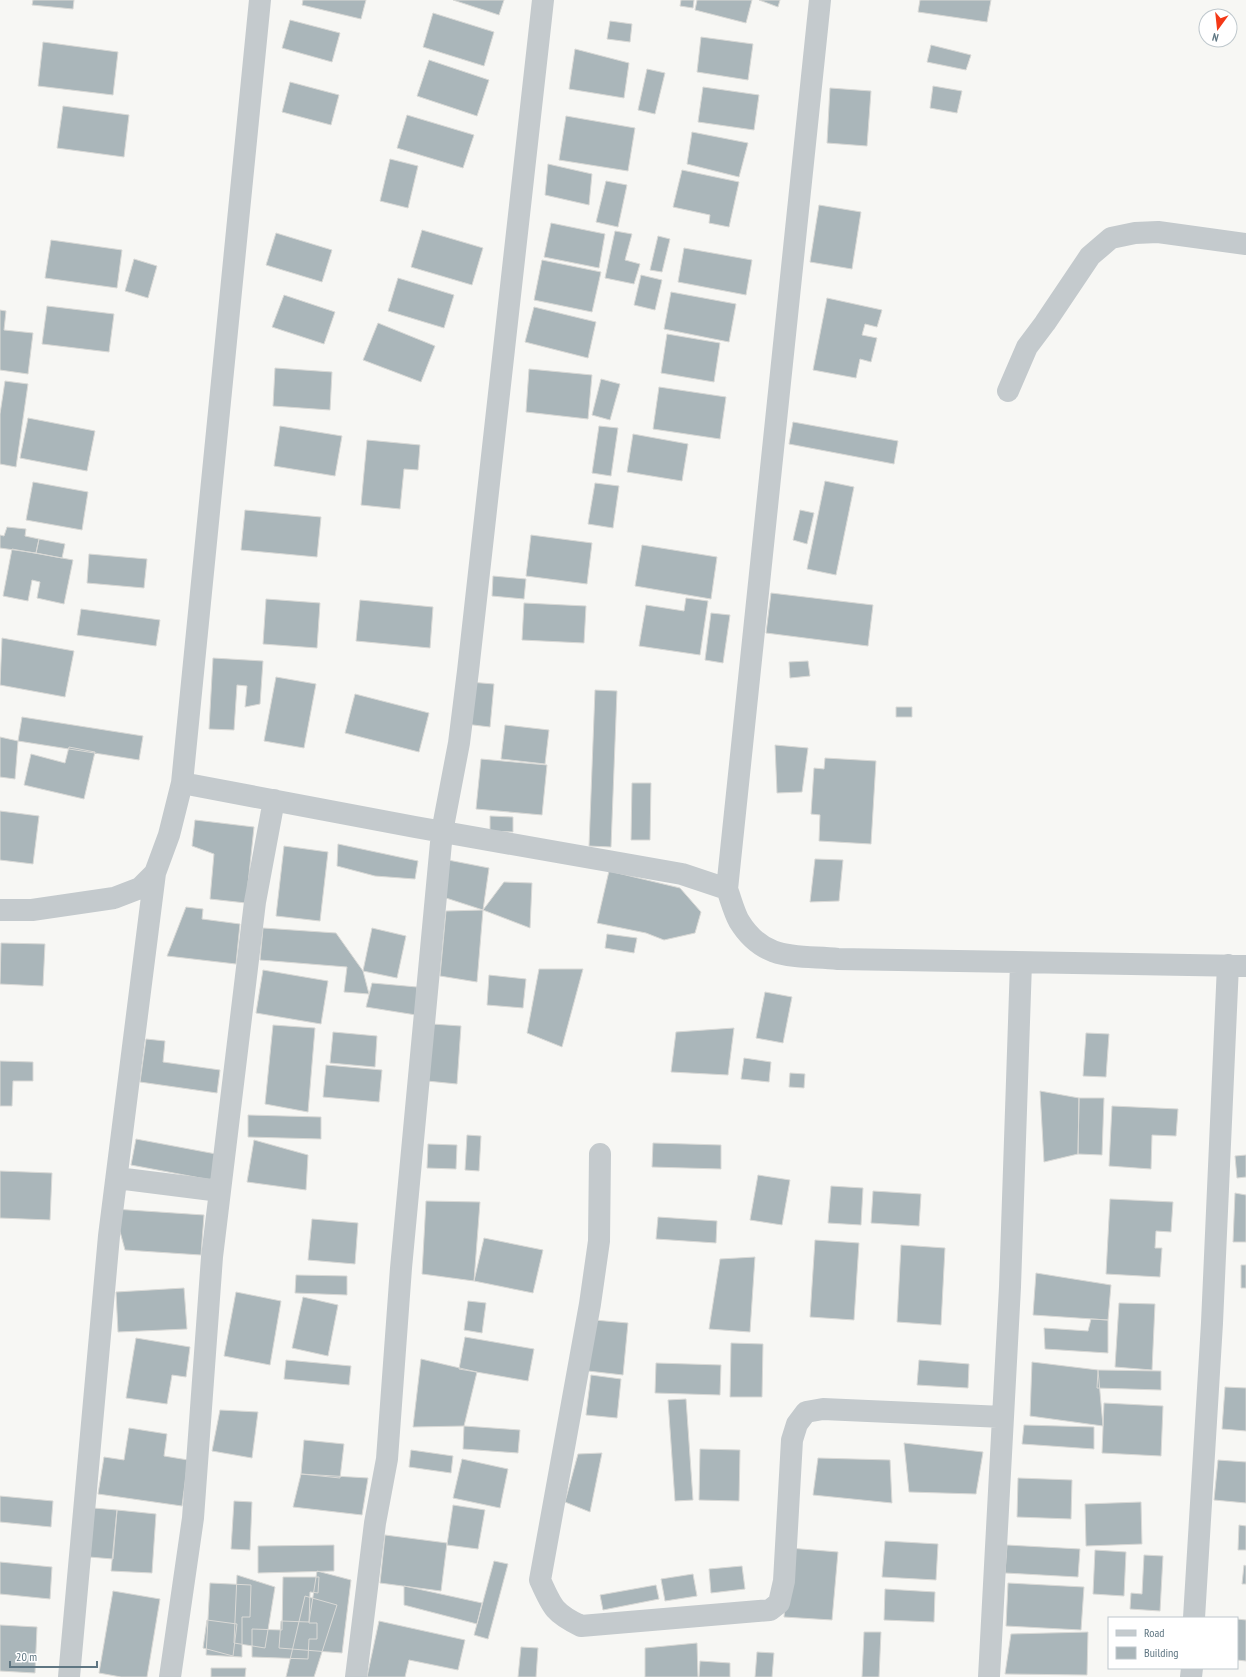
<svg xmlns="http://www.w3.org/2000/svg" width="1246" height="1677" viewBox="0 0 1246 1677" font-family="'PT Sans Narrow',sans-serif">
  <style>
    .building { fill: #aab6ba; stroke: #d9d9d6 }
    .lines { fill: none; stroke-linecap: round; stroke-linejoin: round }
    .minor { stroke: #c4cacd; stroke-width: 22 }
  </style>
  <rect width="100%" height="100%" fill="#f7f7f4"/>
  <!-- building -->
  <path class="building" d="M33,0H74L73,9L32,5Z
    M303,0H366L361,19L302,5Z
    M453,0H504L499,15Z
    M681,0H694L693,8L680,6Z
    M697,0H752L746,23L695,10Z
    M759,0H780L778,7Z
    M920,0H991L987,22L918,12Z
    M433,13L494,32L484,66L423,47Z
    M290,20L340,33L332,62L282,48Z
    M610,21L632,24L630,42L607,39Z
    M701,37L753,44L748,80L697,72Z
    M43,42L118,52L113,95L38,86Z
    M931,45L971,55L966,70L927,62Z
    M575,49L629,63L624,98L569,89Z
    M429,60L489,80L477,116L417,96Z
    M647,69L665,73L655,114L638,110Z
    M290,82L339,95L331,125L282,112Z
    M933,86L962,91L957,113L930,108Z
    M703,87L759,95L754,130L698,122Z
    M830,88L871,91L867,146L827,143Z
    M63,106L129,115L124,157L57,148Z
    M407,115L474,135L463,168L397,148Z
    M566,116L635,128L628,171L559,160Z
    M692,132L748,143L739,177L687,164Z
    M390,159L418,166L408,208L380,201Z
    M548,164L592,174L589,205L545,195Z
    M682,170L739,182L729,227L709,223L710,215L673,207Z
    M606,181L627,185L618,227L596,222Z
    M819,205L861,212L852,269L810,262Z
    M551,223L605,234L599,268L544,257Z
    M422,230L483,248L472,285L411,267Z
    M615,231L632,234L625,260L640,264L634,284L605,278Z
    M276,233L332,250L322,282L266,265Z
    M658,236L670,239L662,272L650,270Z
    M51,240L122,250L117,288L45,278Z
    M684,248L752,260L746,295L678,282Z
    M134,259L157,266L148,298L125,291Z
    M542,260L601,272L592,312L534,300Z
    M641,275L662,280L655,310L634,305Z
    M398,278L454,295L444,328L388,311Z
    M671,292L736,304L729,342L664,329Z
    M284,295L335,312L324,344L272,327Z
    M827,298L882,310L877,327L865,324L862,335L877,338L871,362L860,359L856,378L813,370Z
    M47,306L114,314L109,352L42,344Z
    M534,307L596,322L588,358L525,342Z
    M0,310L6,311L4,330L33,333L28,374L0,370Z
    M378,323L435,346L421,382L363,360Z
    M667,334L720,343L714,382L661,373Z
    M275,368L332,372L330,410L273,406Z
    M529,369L592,375L588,419L526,412Z
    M601,379L620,384L610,420L592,415Z
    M5,381L28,384L16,467L0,464V414Z
    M659,387L726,397L720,439L653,429Z
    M28,418L95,431L87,471L20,458Z
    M793,422L898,441L894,464L789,444Z
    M280,426L342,436L335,476L274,466Z
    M599,426L618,428L611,476L592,473Z
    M633,434L688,444L682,481L627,472Z
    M367,440L420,445L418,470L404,469L400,509L361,505Z
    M825,481L854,487L836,575L807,569Z
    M33,482L88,492L82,530L26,520Z
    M595,483L619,486L613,528L588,524Z
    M245,510L321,517L317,557L241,550Z
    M800,510L814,513L807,544L793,540Z
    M7,527L26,529L25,536L39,539L36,553L0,548V535L4,536Z
    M531,535L592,543L587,584L526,576Z
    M39,539L65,544L62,558L36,553Z
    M642,545L717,557L711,599L635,586Z
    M12,549L73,560L64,604L37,598L40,582L32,580L28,601L3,596Z
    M89,554L147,559L144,588L87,583Z
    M493,576L526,579L524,599L492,596Z
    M771,593L873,605L868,646L766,633Z
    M686,598L708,601L700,655L639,646L646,605L684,611Z
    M266,599L320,603L317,648L263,644Z
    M360,600L433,607L430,648L356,641Z
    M524,603L586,606L584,643L522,640Z
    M81,609L160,620L156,646L77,635Z
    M711,613L730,615L723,663L705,660Z
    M2,638L74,651L65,697L0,685Z
    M213,658L263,661L260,704L245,707L247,686L237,685L234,730L209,729Z
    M808,661L810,676L790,678L789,662Z
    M276,677L316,684L304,748L264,741Z
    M469,682L494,684L490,727L465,724Z
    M595,690L617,691L611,847L589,846Z
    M355,694L429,713L419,752L345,733Z
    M896,707H912V717H896Z
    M22,717L143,736L139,760L18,741Z
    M505,725L549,730L545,764L501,759Z
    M0,737L18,741L15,779L0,777Z
    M775,745L808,748L802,792L777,793Z
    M69,747L95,752L84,799L24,785L31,754L65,763Z
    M825,758L876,761L871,844L819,841L820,815L811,814L814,768L824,769Z
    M481,759L547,765L542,815L476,809Z
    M632,783H651L650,840H631Z
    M0,811L39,816L33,864L0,860Z
    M490,816L513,817V832L490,831Z
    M195,820L254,827L246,903L210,899L214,854L192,846Z
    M338,844L418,861L415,879L375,876L337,866Z
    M284,846L328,852L320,921L276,916Z
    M815,859L843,860L839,901L810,902Z
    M448,860L489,868L483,910L443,897Z
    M609,871L680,888L701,912L695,933L664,940L646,933L597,923Z
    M504,882L532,883L530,928L483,910Z
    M186,907L203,909L202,919L240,924L236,964L167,956Z
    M483,910L477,982L440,976L446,911Z
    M263,928L336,933L363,971L369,994L344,992L347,967L260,960Z
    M372,928L406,936L397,978L363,971Z
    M607,934L637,938L634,953L605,948Z
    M1,943L45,944L43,986L0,984Z
    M539,969H583L562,1047L527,1033Z
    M263,970L328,981L321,1024L256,1013Z
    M489,975L526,979L523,1008L487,1005Z
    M372,983L417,987L416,1015L366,1007Z
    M765,992L792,997L783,1043L756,1038Z
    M432,1024L461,1026L457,1084L427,1081Z
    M273,1025L315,1028L308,1112L265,1104Z
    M734,1028L728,1075L671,1072L676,1032Z
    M333,1032L377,1036L375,1067L330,1063Z
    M1086,1033L1109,1034L1106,1077L1083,1076Z
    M146,1039L165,1041L163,1062L220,1070L217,1093L140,1082Z
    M744,1058L771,1062L769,1082L741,1079Z
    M0,1061L33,1062V1081H13L12,1106H0Z
    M326,1065L382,1070L379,1102L323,1097Z
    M790,1073L805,1074L804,1088L789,1087Z
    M1040,1091L1079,1098L1078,1154L1044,1162Z
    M1079,1098H1104L1102,1155L1078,1154Z
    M1112,1106L1178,1109L1176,1136L1152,1135L1151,1169L1109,1166Z
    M248,1115L321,1117V1139L248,1137Z
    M467,1135L481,1136L479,1171L465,1170Z
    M136,1139L216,1154L211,1180L131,1165Z
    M254,1140L308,1155L306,1190L247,1182Z
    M653,1143L721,1145V1169L652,1167Z
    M428,1144L457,1145L456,1169L427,1168Z
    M1246,1155V1177L1237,1178L1235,1156Z
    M0,1171L52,1173L50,1220L0,1218Z
    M758,1175L790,1180L782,1225L750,1220Z
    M831,1186L863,1188L861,1225L828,1223Z
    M873,1191L921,1194L919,1226L871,1223Z
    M1235,1193L1246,1195V1242H1233Z
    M1110,1199L1173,1202L1171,1232L1156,1231L1155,1248H1162L1160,1277L1106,1274Z
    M426,1201L480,1202L474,1281L422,1274Z
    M114,1209L204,1215L201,1255L125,1250Z
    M658,1217L717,1221L716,1243L656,1239Z
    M312,1219L358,1223L355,1264L308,1260Z
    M484,1238L543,1250L533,1293L474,1281Z
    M815,1240L859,1243L854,1320L810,1317Z
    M901,1245L945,1248L941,1325L897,1322Z
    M755,1257L750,1332L709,1329L720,1259Z
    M1241,1265H1246V1288H1241Z
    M1036,1273L1111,1285L1108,1320L1033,1315Z
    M296,1275L347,1276V1295L295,1293Z
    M184,1288L187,1329L118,1332L116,1292Z
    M236,1292L281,1301L270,1365L224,1356Z
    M303,1297L338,1305L328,1356L292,1348Z
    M468,1301L486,1303L482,1333L464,1330Z
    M1119,1303L1155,1304L1152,1370L1115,1367Z
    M1091,1319L1108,1320V1353L1045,1349L1044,1328L1088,1331Z
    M594,1320L628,1323L623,1375L588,1371Z
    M465,1337L534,1349L528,1381L459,1369Z
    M136,1338L190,1347L186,1377L172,1375L167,1404L126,1398Z
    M731,1343L763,1344L762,1397H730Z
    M421,1359L477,1372L464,1426L413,1427Z
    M286,1360L351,1366L349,1385L284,1379Z
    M919,1360L969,1364L968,1388L917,1385Z
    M1032,1362L1098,1370L1103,1426L1030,1416Z
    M656,1363L721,1365L720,1395L655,1393Z
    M1098,1370L1161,1371V1390L1097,1388Z
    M591,1375L621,1379L617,1418L586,1415Z
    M1225,1387L1246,1388V1431L1222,1429Z
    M686,1399L693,1500L675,1501L668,1400Z
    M1104,1403L1163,1406L1161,1456L1102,1453Z
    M220,1410L258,1412L252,1458L212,1451Z
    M1024,1425L1094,1427V1449L1022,1444Z
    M464,1426L520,1430L518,1453L463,1449Z
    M129,1428L167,1434L164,1456L188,1460L182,1506L98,1494L104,1457L124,1460Z
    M304,1440L344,1444L340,1478L301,1474Z
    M904,1443L983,1452L976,1494L909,1492Z
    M700,1449L740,1450L739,1501L699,1500Z
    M411,1450L453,1456L451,1473L409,1467Z
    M602,1453L590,1512L565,1502L578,1454Z
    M818,1458L890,1460L892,1503L813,1495Z
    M462,1459L508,1469L500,1508L453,1498Z
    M1218,1460L1246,1462V1503L1214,1500Z
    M301,1474L368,1478L362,1515L293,1507Z
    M1018,1478L1072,1480L1071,1519L1017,1517Z
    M0,1496L53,1501L51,1527L0,1522Z
    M234,1501L252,1502L250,1550L231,1549Z
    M1141,1502L1142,1544L1086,1546L1085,1504Z
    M453,1505L485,1510L478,1549L447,1545Z
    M93,1508L117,1510L113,1559L89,1557Z
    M117,1510L156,1514L152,1573L111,1571Z
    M1239,1525L1246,1526V1550H1238Z
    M385,1535L447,1543L441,1591L380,1583Z
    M885,1541L938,1544L936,1580L882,1577Z
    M334,1545V1571L258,1573V1546Z
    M1007,1545L1080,1549L1078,1577L1005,1573Z
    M789,1548L838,1552L832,1620L784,1617Z
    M1095,1550L1126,1552L1124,1596L1093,1594Z
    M1144,1555L1163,1556L1160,1611L1130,1609L1131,1593L1142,1594Z
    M494,1561L508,1564L488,1639L474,1635Z
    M0,1562L52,1567L50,1599L0,1594Z
    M1244,1565L1246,1566V1584H1242Z
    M742,1566L745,1589L711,1593L709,1569Z
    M317,1571L351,1580L342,1653L279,1648L281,1621L309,1622Z
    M693,1574L697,1596L665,1601L661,1579Z
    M237,1575L275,1587L265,1648L234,1643Z
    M283,1577H319L318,1593L310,1592L309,1623H317V1639H309L308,1659L252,1657V1629L282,1630Z
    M210,1583L251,1585L250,1617H242V1657L206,1655Z
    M1008,1583L1084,1587L1081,1630L1006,1626Z
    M656,1585L659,1599L603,1610L600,1595Z
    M404,1586L482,1603L477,1624L404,1605Z
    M885,1589L935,1592L934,1622L884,1620Z
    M113,1591L160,1599L147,1677H121L99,1673Z
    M305,1596L337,1605L314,1677H286Z
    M1237,1619L1246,1620V1661L1237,1660Z
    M207,1620L237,1624L233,1656L203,1648Z
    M379,1621L465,1640L458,1670L409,1660L405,1677H367Z
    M0,1625L37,1627L35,1673L0,1671Z
    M864,1632H881L879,1677H862Z
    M1088,1632L1087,1675L1005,1674L1011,1634Z
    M697,1643L698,1677H645V1648Z
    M521,1647L538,1648L536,1677H518Z
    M757,1652L774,1653L772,1677H755Z
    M700,1661L730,1663V1677H699Z
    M211,1668H246L245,1677H211Z"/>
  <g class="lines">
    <!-- minor -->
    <path class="minor" d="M1008,391L1027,347L1045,323L1090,256L1111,238L1135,233L1158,232L1246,244
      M182,783L415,827L682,874L727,889C731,900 734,912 739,921C764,962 796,955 838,959L1246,966
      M727,889L820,0
      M0,910H32L114,898L140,888L155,873L169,835L182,783L260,0
      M600,1154L599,1241L590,1304L540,1580C552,1607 554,1613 581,1626L770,1610L779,1603L784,1581L792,1440L797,1424L806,1412L823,1409L1003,1417
      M117,1178L220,1191
      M1194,1618L1212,1323L1228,965
      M69,1677L109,1236L155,873
      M170,1677L193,1518L212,1257L255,902L274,800
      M356,1677L375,1523L387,1459L401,1268L442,832L459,743L468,671L543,0
      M989,1677L1010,1287L1021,963
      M1191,1677L1192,1668"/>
  </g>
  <!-- legend -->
  <rect x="1108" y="1617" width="130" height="52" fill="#ffffff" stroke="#bfc8cd"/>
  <rect x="1116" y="1630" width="20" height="6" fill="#c4cacd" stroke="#bfc8cd"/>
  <text x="1144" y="1637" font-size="12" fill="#5f7682">Road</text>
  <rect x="1116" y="1647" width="20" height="12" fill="#aab6ba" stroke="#bfc8cd"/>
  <text x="1144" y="1657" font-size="12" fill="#5f7682">Building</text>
  <!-- north arrow -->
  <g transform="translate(1218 28) rotate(195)"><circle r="19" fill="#ffffff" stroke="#bfc8cd"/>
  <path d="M0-3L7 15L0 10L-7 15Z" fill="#f43817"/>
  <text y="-6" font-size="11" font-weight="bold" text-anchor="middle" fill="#5f7682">N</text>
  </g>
  <!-- scale -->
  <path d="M10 1661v6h87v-6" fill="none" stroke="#5f7682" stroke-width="2"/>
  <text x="16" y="1661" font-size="12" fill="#5f7682" stroke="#ffffff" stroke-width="3" paint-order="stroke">20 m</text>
</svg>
